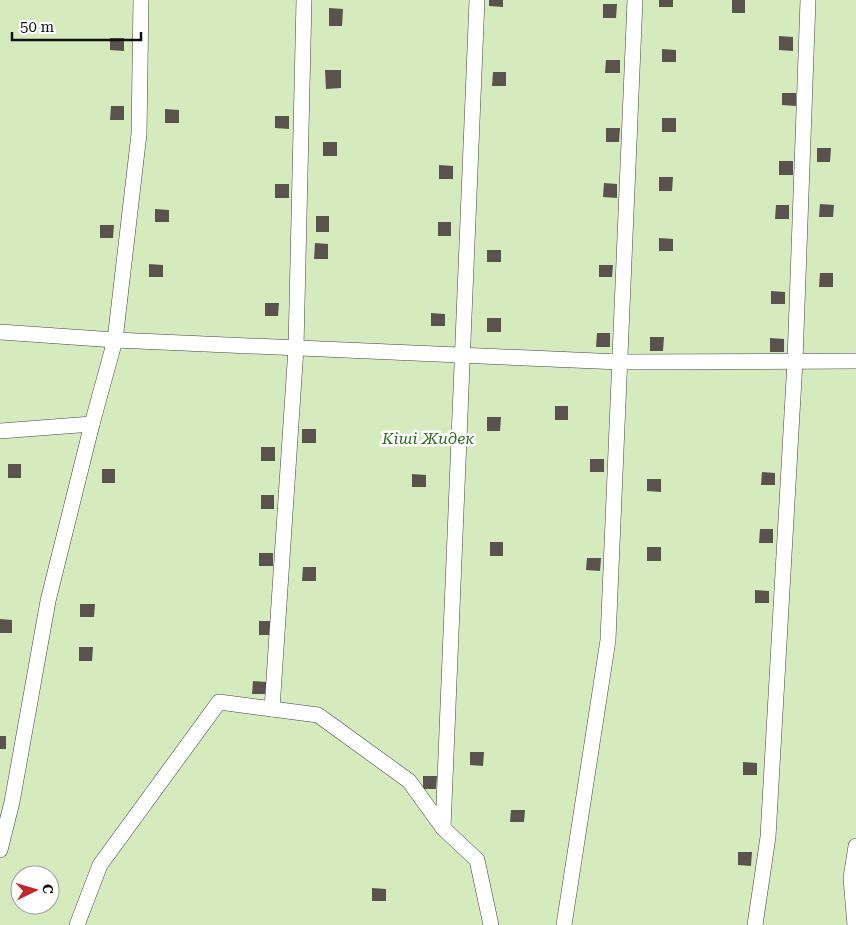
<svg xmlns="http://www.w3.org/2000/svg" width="856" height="925" viewBox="0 0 856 925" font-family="'Roboto Serif',serif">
	<rect width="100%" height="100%" fill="#fffdf5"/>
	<!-- green -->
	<path fill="#d5ebbd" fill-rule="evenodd" d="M 0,0 L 856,0 L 856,925 L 0,925 ZM 20,875 L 50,875 L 50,905 L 20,905 Z"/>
	<!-- building -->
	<g fill="#5a524d">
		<path d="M 489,0 L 503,0 L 503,7 L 489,6 Z"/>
		<rect x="659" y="0" width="14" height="7"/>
		<rect x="732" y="0" width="13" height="13"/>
		<path d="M 603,4 L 617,4 L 616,18 L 603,18 Z"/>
		<path d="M 329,8 L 343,9 L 342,26 L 329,26 Z"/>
		<path d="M 779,36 L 793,37 L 793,51 L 779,50 Z"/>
		<path d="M 110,38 L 124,38 L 124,51 L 110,50 Z"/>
		<path d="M 662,49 L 676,50 L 676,62 L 662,62 Z"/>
		<path d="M 606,60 L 620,60 L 620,73 L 605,73 Z"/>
		<path d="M 325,70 L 341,70 L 341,88 L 326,89 Z"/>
		<path d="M 493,72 L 506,72 L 506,86 L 492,86 Z"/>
		<path d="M 782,93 L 796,93 L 796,106 L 782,105 Z"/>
		<path d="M 111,106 L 124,106 L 124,120 L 110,120 Z"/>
		<path d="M 165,109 L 179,110 L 179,123 L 165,123 Z"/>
		<path d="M 275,116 L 289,116 L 289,129 L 275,128 Z"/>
		<rect x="662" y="118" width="14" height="14"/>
		<path d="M 606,128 L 620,128 L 619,142 L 606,142 Z"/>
		<rect x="323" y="142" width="14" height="14"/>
		<path d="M 817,148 L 831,148 L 830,162 L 817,162 Z"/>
		<rect x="779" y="161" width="14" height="14"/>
		<path d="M 439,165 L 453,166 L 453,179 L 439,179 Z"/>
		<path d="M 659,177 L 673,177 L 672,191 L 659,191 Z"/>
		<path d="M 604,183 L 617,184 L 617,198 L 603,197 Z"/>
		<rect x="275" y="184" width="14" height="14"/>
		<path d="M 820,204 L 834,205 L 833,217 L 819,217 Z"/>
		<path d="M 776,205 L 789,205 L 789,219 L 775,219 Z"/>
		<path d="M 155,209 L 169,210 L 169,222 L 155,222 Z"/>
		<rect x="316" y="216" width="13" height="16"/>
		<rect x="438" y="222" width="13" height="14"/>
		<path d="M 100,225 L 114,225 L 113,238 L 100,238 Z"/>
		<path d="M 659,238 L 673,239 L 673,251 L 659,251 Z"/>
		<path d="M 315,243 L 328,244 L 328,259 L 314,259 Z"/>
		<rect x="487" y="250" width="14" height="12"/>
		<path d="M 149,264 L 163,265 L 163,277 L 149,277 Z"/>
		<path d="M 599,265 L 613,265 L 612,277 L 599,277 Z"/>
		<path d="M 820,273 L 833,273 L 833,287 L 819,287 Z"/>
		<path d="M 771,291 L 785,292 L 785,304 L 771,304 Z"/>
		<path d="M 265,303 L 279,303 L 278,316 L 265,316 Z"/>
		<path d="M 431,313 L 445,314 L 445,326 L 431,326 Z"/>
		<rect x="487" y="318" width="14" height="14"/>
		<path d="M 597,333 L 610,333 L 610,347 L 596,347 Z"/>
		<path d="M 650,337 L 664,337 L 663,351 L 650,351 Z"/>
		<path d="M 770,338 L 784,339 L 784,352 L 770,352 Z"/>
		<rect x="555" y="406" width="13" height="14"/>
		<path d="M 487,417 L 501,417 L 500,431 L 487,431 Z"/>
		<rect x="302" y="429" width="14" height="14"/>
		<rect x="261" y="447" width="14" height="14"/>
		<rect x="590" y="459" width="14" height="13"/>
		<rect x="8" y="464" width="13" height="14"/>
		<rect x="102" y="469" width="13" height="14"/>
		<path d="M 762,472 L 775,473 L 775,485 L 761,485 Z"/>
		<path d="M 412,474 L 426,475 L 426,487 L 412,487 Z"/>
		<path d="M 647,479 L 661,479 L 661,492 L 647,491 Z"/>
		<rect x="261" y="495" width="13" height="14"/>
		<path d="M 760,529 L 773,529 L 773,543 L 759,543 Z"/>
		<rect x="490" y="542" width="13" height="14"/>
		<rect x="647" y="547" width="14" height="14"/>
		<rect x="259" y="553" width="14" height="13"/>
		<path d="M 587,558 L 601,558 L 600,571 L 586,570 Z"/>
		<path d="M 303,567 L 316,567 L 316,581 L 302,581 Z"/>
		<path d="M 755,590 L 769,591 L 769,603 L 755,603 Z"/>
		<path d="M 80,604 L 95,604 L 94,617 L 80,617 Z"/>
		<path d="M 0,619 L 12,620 L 12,633 L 0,633 Z"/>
		<rect x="259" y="621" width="14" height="14"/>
		<path d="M 79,647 L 93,647 L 92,661 L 79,661 Z"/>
		<path d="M 253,681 L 266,682 L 266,694 L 252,694 Z"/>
		<rect x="0" y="736" width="6" height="13"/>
		<path d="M 470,752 L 484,752 L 483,766 L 470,765 Z"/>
		<path d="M 743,762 L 757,763 L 757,775 L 743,775 Z"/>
		<path d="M 423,776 L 437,776 L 436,789 L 423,789 Z"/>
		<path d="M 511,810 L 525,810 L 524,822 L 510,822 Z"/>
		<path d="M 738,852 L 752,852 L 751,866 L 738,865 Z"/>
		<path d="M 372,888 L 386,889 L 386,901 L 372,901 Z"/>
	</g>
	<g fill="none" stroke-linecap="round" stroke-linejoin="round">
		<!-- street casing -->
		<g stroke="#444" stroke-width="16">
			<g id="street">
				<path d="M 0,332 L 115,340 L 620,362 L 856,361"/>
				<path d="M 0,431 L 92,424"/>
				<path d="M 272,709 L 296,348 L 304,0"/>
				<path d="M 443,828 L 477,0"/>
				<path d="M 0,850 L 12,802 L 48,601 L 92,424 L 115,340 L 139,134 L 141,0"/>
				<path d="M 77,925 L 100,865 L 219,702 L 318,715 L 409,781 L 443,828 L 477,860 L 491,925"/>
				<path d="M 564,925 L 608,640 L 635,0"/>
				<path d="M 755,925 L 768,837 L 795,361 L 808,0"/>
				<path d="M 855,925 L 851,878 L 856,846"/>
			</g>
		</g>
		<!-- street -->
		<use href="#street" stroke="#fff" stroke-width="15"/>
	</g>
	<g text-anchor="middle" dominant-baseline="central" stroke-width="5" stroke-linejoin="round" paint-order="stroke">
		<!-- park labels -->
		<g font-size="16" font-style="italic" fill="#2f6b1f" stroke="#fff">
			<text x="428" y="438">Кіші Жидек</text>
		</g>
	</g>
	<!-- north arrow -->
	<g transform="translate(35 890) rotate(85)"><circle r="24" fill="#ffffff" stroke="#a0a0a0"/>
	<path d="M0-4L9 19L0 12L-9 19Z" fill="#c4262e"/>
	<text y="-8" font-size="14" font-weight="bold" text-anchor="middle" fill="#111111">С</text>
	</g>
	<!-- scale -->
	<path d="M12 32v8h129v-8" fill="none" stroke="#111111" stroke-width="2.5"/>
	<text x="20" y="32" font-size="15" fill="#111111" stroke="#ffffff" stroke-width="4" paint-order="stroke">50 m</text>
</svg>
